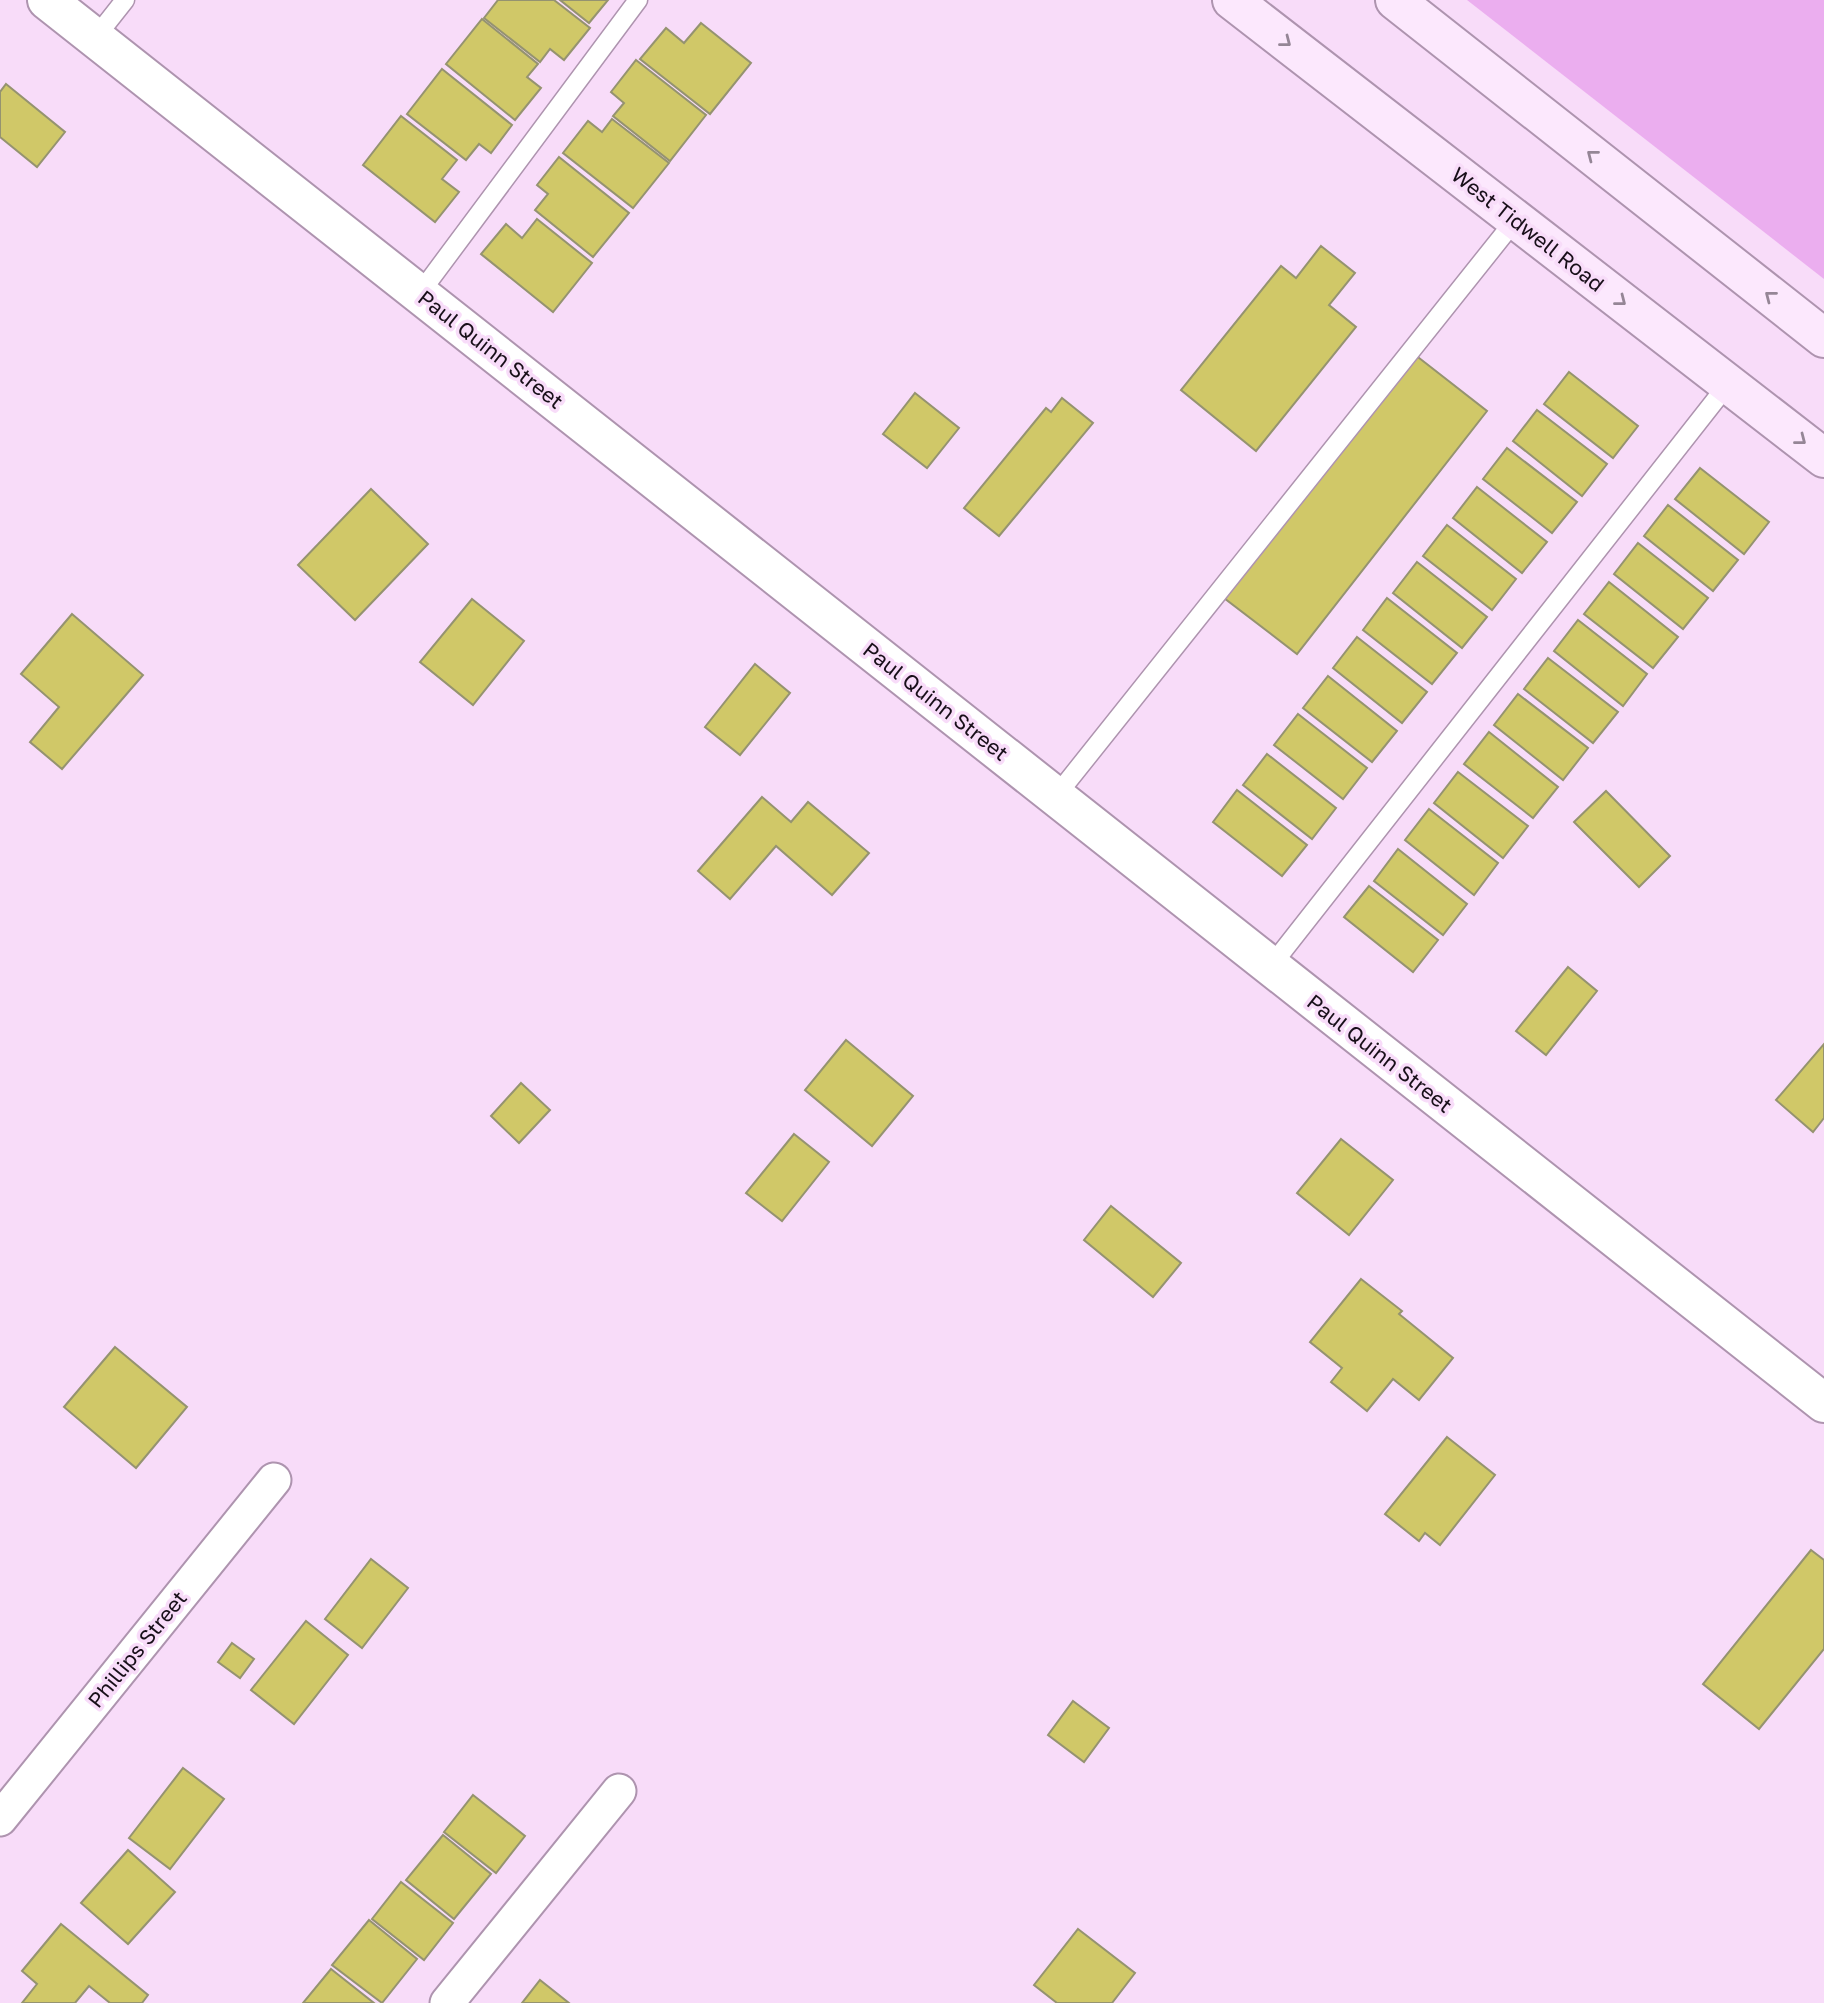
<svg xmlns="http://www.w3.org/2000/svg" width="1824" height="2003" viewBox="0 0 1824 2003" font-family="'Golos Text',sans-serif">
	<rect width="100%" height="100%" fill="#f8dcf9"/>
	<!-- green -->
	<path fill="#ebaeef" d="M 1467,0 L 1824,0 L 1824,279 Z"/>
	<!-- building -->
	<g fill="#d0c868" stroke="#959370" stroke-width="2">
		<path d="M 498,0 L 554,0 L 590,28 L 564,60 L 550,49 L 540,62 L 484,18 Z"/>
		<path d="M 560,0 L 608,0 L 589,23 Z"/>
		<path d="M 482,19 L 538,64 L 527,77 L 541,88 L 515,120 L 446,64 Z"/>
		<path d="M 701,23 L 751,63 L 710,114 L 640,59 L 666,28 L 684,43 Z"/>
		<path d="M 636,60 L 706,115 L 670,161 L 613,116 L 624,103 L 611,92 Z"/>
		<path d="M 442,69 L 512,125 L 491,153 L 479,144 L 466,160 L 407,114 Z"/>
		<path d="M 6,84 L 65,132 L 37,167 L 0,137 L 0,92 Z"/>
		<path d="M 401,116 L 457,160 L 442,179 L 459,192 L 435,222 L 363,165 Z"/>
		<path d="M 612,119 L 669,163 L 633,208 L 563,153 L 588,121 L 602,132 Z"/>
		<path d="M 559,157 L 629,213 L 593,257 L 535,210 L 548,194 L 537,185 Z"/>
		<path d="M 537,219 L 592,263 L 553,312 L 481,254 L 506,224 L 522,238 Z"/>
		<path d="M 1321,246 L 1355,273 L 1329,305 L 1356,327 L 1256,451 L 1181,390 L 1281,266 L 1296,278 Z"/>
		<path d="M 1414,354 L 1487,411 L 1297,654 L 1224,598 Z"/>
		<path d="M 1569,372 L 1638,426 L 1613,458 L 1544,404 Z"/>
		<path d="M 915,393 L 959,428 L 927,468 L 883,434 Z"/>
		<path d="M 1062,398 L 1093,423 L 999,536 L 964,508 L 1046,408 L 1051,412 Z"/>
		<path d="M 1537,410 L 1607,464 L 1582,496 L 1513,441 Z"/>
		<path d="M 1507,448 L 1577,502 L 1552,533 L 1483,479 Z"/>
		<path d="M 1700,468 L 1769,522 L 1744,554 L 1675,499 Z"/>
		<path d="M 1477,487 L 1547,542 L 1522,573 L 1453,518 Z"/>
		<path d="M 371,489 L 428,544 L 355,620 L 298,565 Z"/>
		<path d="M 1668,505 L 1738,560 L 1713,591 L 1644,536 Z"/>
		<path d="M 1447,525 L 1516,579 L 1492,610 L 1423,556 Z"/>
		<path d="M 1638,543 L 1708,598 L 1683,629 L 1614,574 Z"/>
		<path d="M 1417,562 L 1487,617 L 1462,648 L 1393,593 Z"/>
		<path d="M 1609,582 L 1678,637 L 1653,668 L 1584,614 Z"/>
		<path d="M 1387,598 L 1457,653 L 1432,684 L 1363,630 Z"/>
		<path d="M 472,599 L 524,641 L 473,705 L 420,662 Z"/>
		<path d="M 72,614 L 143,675 L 62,769 L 30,742 L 59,707 L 21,674 Z"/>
		<path d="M 1578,620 L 1647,674 L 1623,706 L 1554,651 Z"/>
		<path d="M 1357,637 L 1427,692 L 1402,723 L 1333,668 Z"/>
		<path d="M 1548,658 L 1618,712 L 1593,743 L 1524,689 Z"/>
		<path d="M 755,664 L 790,693 L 740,755 L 705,727 Z"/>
		<path d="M 1328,676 L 1397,731 L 1372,762 L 1303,708 Z"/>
		<path d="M 1518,694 L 1588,748 L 1563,780 L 1494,725 Z"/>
		<path d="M 1298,714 L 1367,768 L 1343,799 L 1274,745 Z"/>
		<path d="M 1489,732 L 1558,787 L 1533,818 L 1464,764 Z"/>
		<path d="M 1267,754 L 1336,808 L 1312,839 L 1243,785 Z"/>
		<path d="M 1458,772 L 1528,826 L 1503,858 L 1434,803 Z"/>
		<path d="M 1237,790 L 1307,845 L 1282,876 L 1213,822 Z"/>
		<path d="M 1606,791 L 1670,856 L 1639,887 L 1574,822 Z"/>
		<path d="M 762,797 L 791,822 L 808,802 L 869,853 L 832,895 L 776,846 L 730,899 L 698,871 Z"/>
		<path d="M 1429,809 L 1498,863 L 1474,895 L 1405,840 Z"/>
		<path d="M 1398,849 L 1467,904 L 1443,935 L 1374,881 Z"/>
		<path d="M 1369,886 L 1438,940 L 1413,972 L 1344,917 Z"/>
		<path d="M 1568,967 L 1597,991 L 1546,1055 L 1516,1031 Z"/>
		<path d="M 846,1040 L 913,1096 L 872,1146 L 805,1090 Z"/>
		<path d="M 1824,1044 L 1824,1118 L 1813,1132 L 1776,1100 Z"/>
		<path d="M 521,1083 L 550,1110 L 519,1143 L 491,1116 Z"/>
		<path d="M 794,1134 L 829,1162 L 782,1221 L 746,1193 Z"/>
		<path d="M 1341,1139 L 1393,1180 L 1349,1235 L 1297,1193 Z"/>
		<path d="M 1111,1206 L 1181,1263 L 1153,1297 L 1084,1240 Z"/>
		<path d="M 1361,1279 L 1402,1311 L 1399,1314 L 1453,1358 L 1419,1400 L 1393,1379 L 1367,1411 L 1331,1382 L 1342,1368 L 1310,1342 Z"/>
		<path d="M 115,1347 L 187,1407 L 136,1468 L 64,1407 Z"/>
		<path d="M 1447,1437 L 1495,1475 L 1440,1545 L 1425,1533 L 1419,1541 L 1385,1514 Z"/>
		<path d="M 1811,1550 L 1824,1560 L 1824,1649 L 1759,1729 L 1703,1684 Z"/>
		<path d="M 371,1559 L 408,1588 L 362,1648 L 325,1619 Z"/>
		<path d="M 306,1621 L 348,1655 L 294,1724 L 251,1690 Z"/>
		<path d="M 232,1643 L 254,1659 L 240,1678 L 218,1662 Z"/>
		<path d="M 1073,1701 L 1109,1728 L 1084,1762 L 1048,1735 Z"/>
		<path d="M 183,1768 L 224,1799 L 170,1869 L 129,1838 Z"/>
		<path d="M 473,1795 L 525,1836 L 496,1873 L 444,1832 Z"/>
		<path d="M 443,1835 L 491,1874 L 454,1919 L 406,1880 Z"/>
		<path d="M 128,1850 L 175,1892 L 128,1944 L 81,1903 Z"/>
		<path d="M 401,1882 L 453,1923 L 424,1960 L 372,1919 Z"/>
		<path d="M 369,1920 L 417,1959 L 382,2003 L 332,1965 Z"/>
		<path d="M 61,1924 L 148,1995 L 142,2003 L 110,2003 L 89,1986 L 75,2003 L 22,2003 L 37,1984 L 22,1971 Z"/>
		<path d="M 1078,1929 L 1135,1973 L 1112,2003 L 1057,2003 L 1034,1985 Z"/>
		<path d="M 331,1969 L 374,2003 L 303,2003 Z"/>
		<path d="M 540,1980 L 569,2003 L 522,2003 Z"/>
	</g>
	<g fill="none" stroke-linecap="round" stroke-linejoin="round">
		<!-- service casing -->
		<g stroke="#ae94af" stroke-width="21">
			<g id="service">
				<path d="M 95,38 L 125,0"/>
				<path d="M 420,293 L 638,0"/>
				<path d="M 1056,796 L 1516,219"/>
				<path d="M 1271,966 L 1728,384"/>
			</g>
		</g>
		<!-- minor casing -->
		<g stroke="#ae94af" stroke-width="37">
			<g id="minor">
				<path d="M 0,1819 L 274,1480"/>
				<path d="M 447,2003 L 619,1791"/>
			</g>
		</g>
		<!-- tertiary casing -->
		<g stroke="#ae94af" stroke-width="42">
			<path id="tertiary" d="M 47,0 L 1824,1403"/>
		</g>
		<!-- secondary casing -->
		<g stroke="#ae94af" stroke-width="42">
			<g id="secondary">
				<path d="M 1232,0 L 1824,458"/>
				<path d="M 1395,0 L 1824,338"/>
			</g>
		</g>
		<!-- service -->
		<use href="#service" stroke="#fff" stroke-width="18"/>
		<!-- minor -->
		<use href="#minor" stroke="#fff" stroke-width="33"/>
		<!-- tertiary -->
		<use href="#tertiary" stroke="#fff" stroke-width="38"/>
		<!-- secondary -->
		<use href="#secondary" stroke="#fce8fd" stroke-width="38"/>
	</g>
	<!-- one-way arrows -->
	<defs><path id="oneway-chevron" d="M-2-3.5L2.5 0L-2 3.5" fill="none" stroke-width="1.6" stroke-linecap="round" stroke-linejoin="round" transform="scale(1.75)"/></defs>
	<g stroke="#958696">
		<use href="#oneway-chevron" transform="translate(1286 42) rotate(38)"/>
		<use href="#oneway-chevron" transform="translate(1592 155) rotate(-142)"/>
		<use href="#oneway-chevron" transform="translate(1770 296) rotate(-142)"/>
		<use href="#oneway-chevron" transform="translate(1621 301) rotate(38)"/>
		<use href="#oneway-chevron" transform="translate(1801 440) rotate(38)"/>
	</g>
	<g text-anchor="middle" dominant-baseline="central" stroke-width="7" stroke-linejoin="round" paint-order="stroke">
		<!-- street labels -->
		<g font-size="21" fill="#180f19" stroke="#f8dcf9">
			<text transform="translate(1528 229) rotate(38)">West Tidwell Road</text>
			<text transform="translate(491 349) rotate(38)">Paul Quinn Street</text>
			<text transform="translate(936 701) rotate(38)">Paul Quinn Street</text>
			<text transform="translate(1380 1053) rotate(38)">Paul Quinn Street</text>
			<text transform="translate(137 1649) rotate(-51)">Phillips Street</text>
		</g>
	</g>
</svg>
